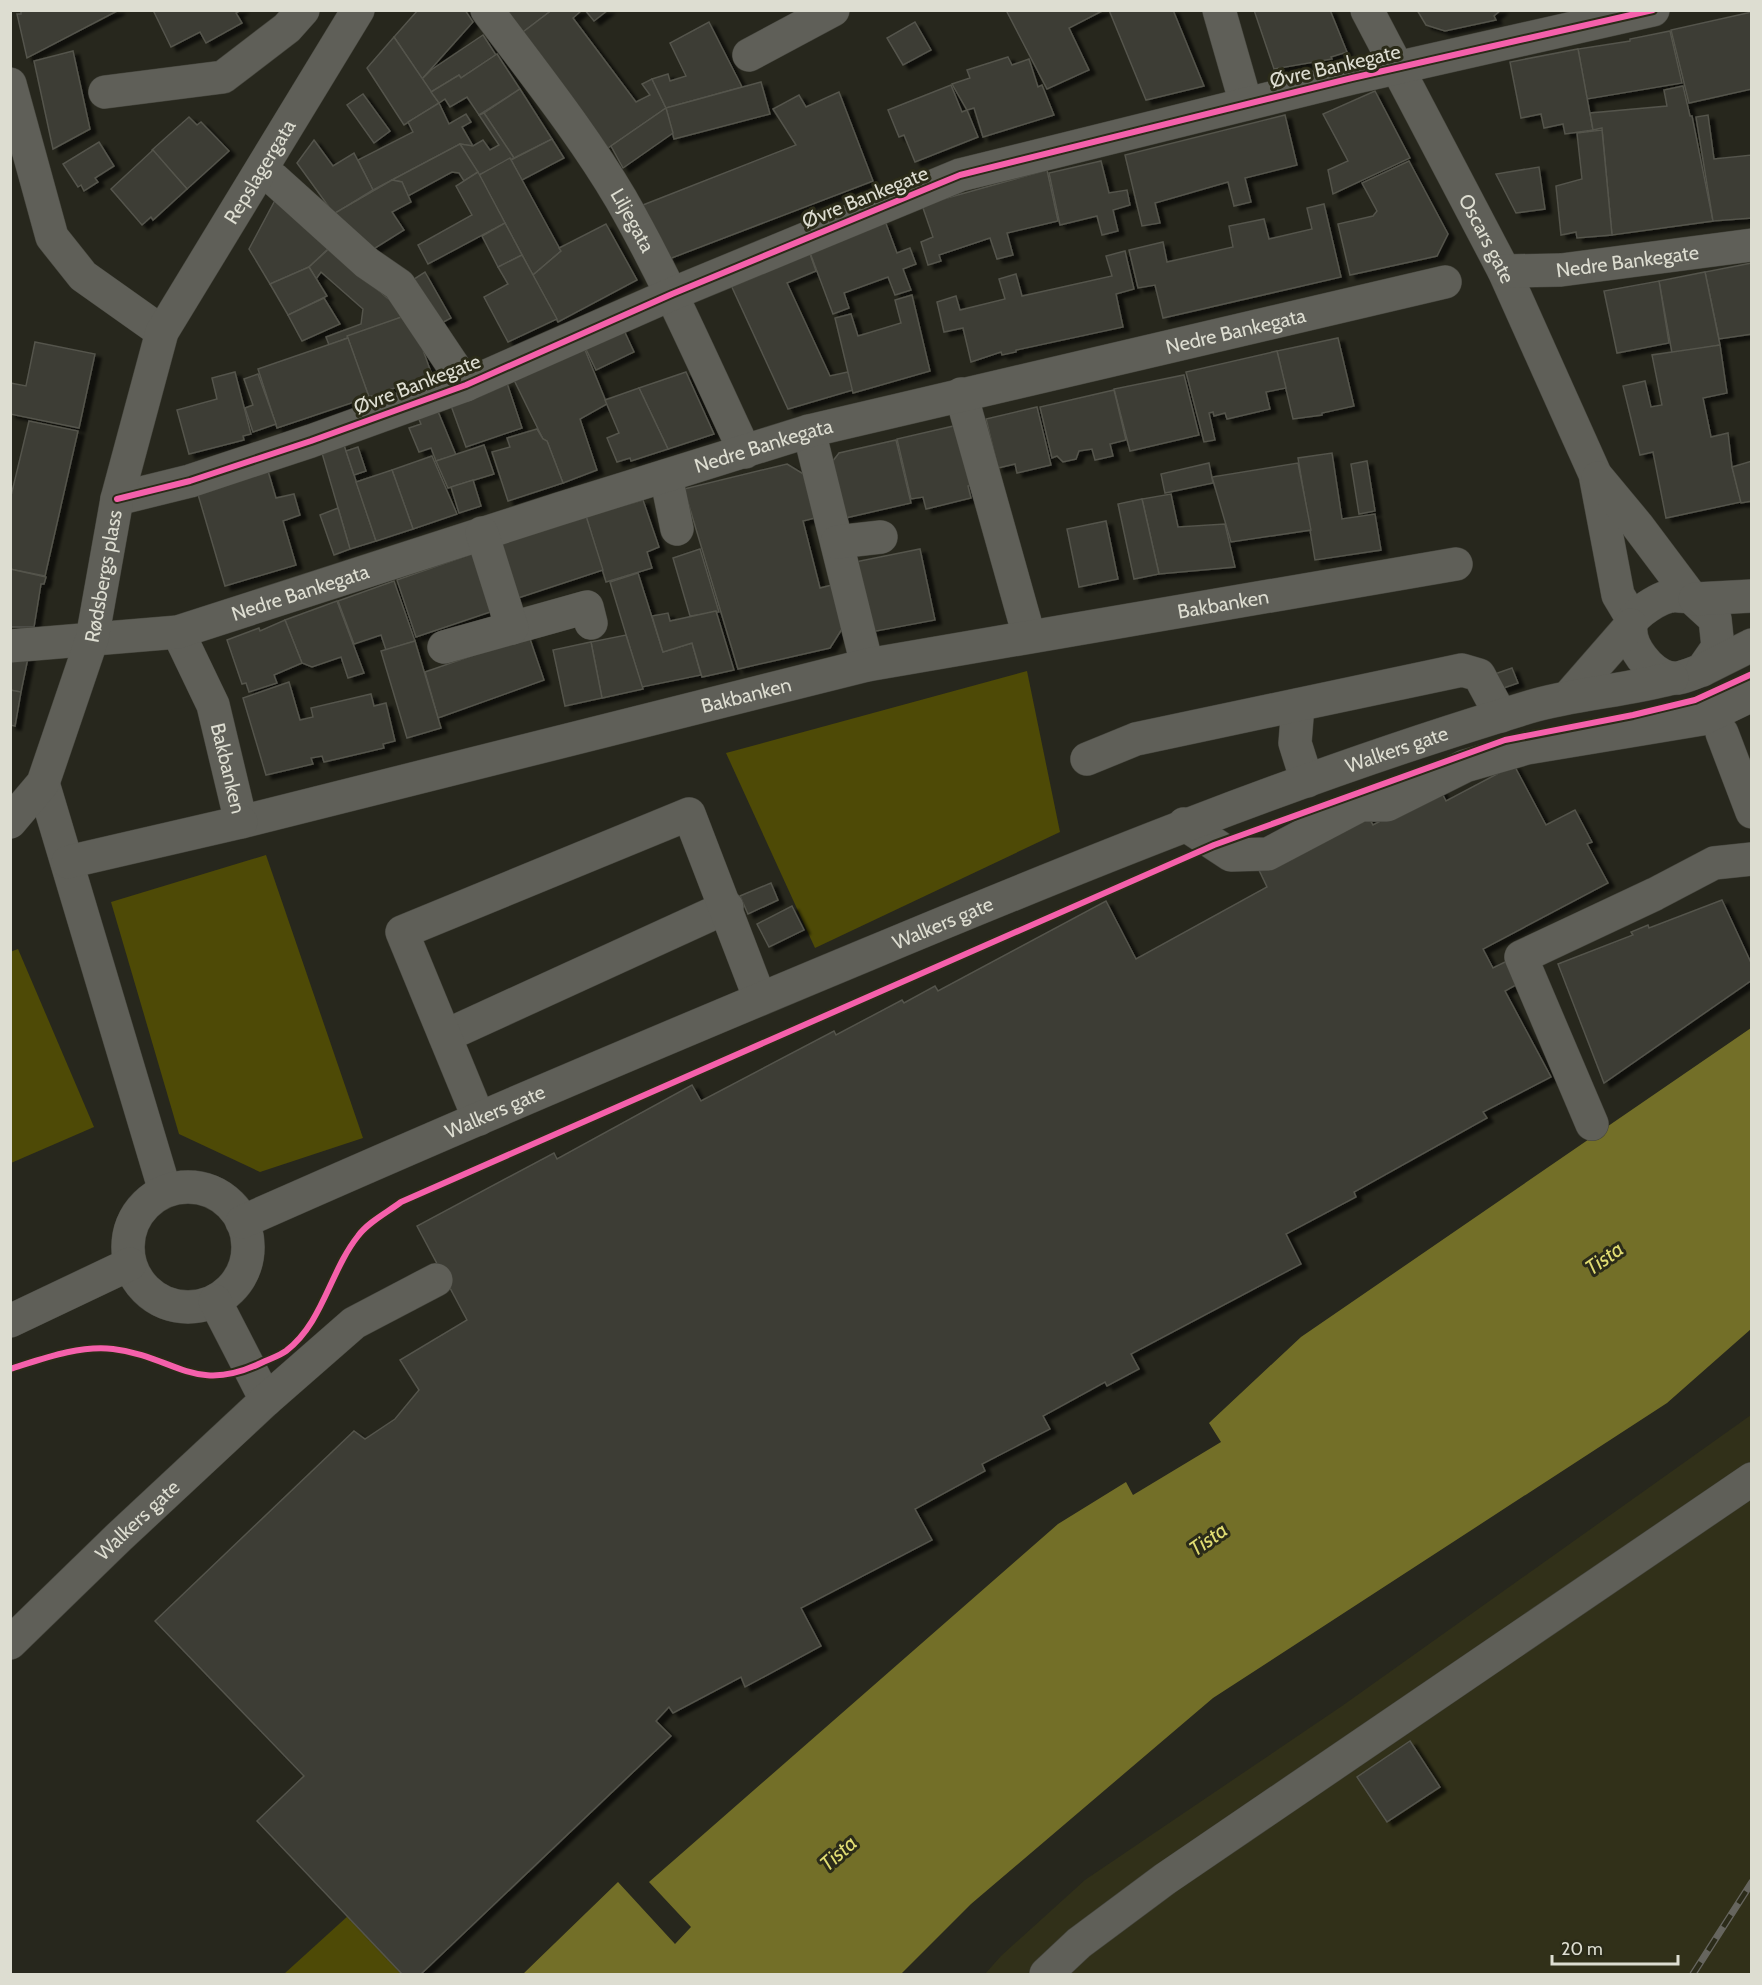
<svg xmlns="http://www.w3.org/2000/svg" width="1762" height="1985" viewBox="0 0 1762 1985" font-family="Cabin,sans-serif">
	<defs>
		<filter id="shadow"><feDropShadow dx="6" dy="4" stdDeviation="1.5" flood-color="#0009"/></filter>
	</defs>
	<rect width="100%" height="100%" fill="#27271d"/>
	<!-- built -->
	<path fill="#313019" d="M 1751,1415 L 1751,1974 L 985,1974 L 1001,1956 L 1085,1880 L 1342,1706 Z"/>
	<!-- green -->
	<g fill="#4e4a06">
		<path d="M 1027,671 L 1060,832 L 815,948 L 726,753 Z"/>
		<path d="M 266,855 L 363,1138 L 260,1172 L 179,1134 L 111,902 Z"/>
		<path d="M 18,949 L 94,1127 L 11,1163 L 10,952 Z"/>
		<path d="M 349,1915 L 403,1974 L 284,1974 Z"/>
	</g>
	<!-- water -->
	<path fill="#736f28" d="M 1751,1028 L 1751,1329 L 1667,1403 L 1213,1698 L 971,1904 L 901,1974 L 523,1974 L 618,1882 L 675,1944 L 691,1927 L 649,1882 L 1058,1524 L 1126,1482 L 1133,1495 L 1221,1442 L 1209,1423 L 1301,1337 Z"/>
	<!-- building -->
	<g fill="#3c3c34" stroke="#54544c" stroke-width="1.5" filter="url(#shadow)">
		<path d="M 21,10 L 119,10 L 27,58 L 17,14 L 21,14 Z"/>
		<path d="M 153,10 L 241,10 L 236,13 L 242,23 L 206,43 L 200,32 L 171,47 Z"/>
		<path d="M 418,10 L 465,10 L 473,22 L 422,79 L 394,37 Z"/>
		<path d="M 506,10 L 552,10 L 523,32 Z"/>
		<path d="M 552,10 L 582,10 L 573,18 L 636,102 L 650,95 L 642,84 L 652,79 L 666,108 L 608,148 L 523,32 Z"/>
		<path d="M 585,10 L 608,10 L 594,21 Z"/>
		<path d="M 1006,10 L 1104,10 L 1069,28 L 1089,70 L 1047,89 Z"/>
		<path d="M 1109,10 L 1173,10 L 1204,86 L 1146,100 Z"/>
		<path d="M 1254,10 L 1330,10 L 1347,52 L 1331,57 L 1332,59 L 1274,69 Z"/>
		<path d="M 1417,10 L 1501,10 L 1494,16 L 1496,20 L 1445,31 L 1426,25 Z"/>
		<path d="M 1752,12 L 1752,89 L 1689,103 L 1671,30 Z"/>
		<path d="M 709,22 L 742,87 L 666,108 L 652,79 L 668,74 L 670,81 L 686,76 L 670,43 Z"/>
		<path d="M 915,22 L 931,50 L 903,65 L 887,38 Z"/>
		<path d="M 1670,31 L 1682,83 L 1587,99 L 1578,49 L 1630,41 L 1630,39 Z"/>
		<path d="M 483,35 L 496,55 L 461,78 L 459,75 L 431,92 L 422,79 L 431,70 Z"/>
		<path d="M 394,37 L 439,103 L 404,125 L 367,68 Z"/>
		<path d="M 1578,49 L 1593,130 L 1565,134 L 1563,124 L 1544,128 L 1541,114 L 1521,118 L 1510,62 Z"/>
		<path d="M 73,51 L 90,129 L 53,149 L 34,61 Z"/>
		<path d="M 497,54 L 520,89 L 479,115 L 467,97 L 450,107 L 445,99 L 439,103 L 431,92 L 459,75 L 461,78 Z"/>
		<path d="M 1008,57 L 1012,65 L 1029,59 L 1038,87 L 1042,85 L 1054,115 L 983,137 L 974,108 L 967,110 L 952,84 L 970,78 L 967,70 Z"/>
		<path d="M 761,82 L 770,114 L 674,139 L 666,108 Z"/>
		<path d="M 951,85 L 962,112 L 967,110 L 978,137 L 915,162 L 904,135 L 899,137 L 888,110 Z"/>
		<path d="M 1683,86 L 1690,116 L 1692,116 L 1713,221 L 1612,235 L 1602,128 L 1593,130 L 1590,113 L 1667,106 L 1664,90 Z"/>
		<path d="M 520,89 L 552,139 L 514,158 L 484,113 Z"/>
		<path d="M 1375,91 L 1410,158 L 1333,194 L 1328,170 L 1348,161 L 1323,114 Z"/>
		<path d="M 839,92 L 873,181 L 669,259 L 643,205 L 796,145 L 773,109 L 799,95 L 806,107 Z"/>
		<path d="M 363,94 L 390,131 L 374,143 L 347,105 Z"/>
		<path d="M 439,103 L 449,124 L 466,114 L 471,122 L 462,127 L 473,146 L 460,144 L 373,190 L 358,160 L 413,132 L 408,122 Z"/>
		<path d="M 666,108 L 673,133 L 623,168 L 611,146 Z"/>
		<path d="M 484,113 L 514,158 L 479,175 L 460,144 L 473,146 L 483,140 L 490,150 L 499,145 L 479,115 Z"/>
		<path d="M 1285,115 L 1297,165 L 1245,178 L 1251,202 L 1234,206 L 1228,182 L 1155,203 L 1160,223 L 1142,226 L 1125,155 Z"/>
		<path d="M 1708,115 L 1714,159 L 1752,155 L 1752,218 L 1713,221 L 1696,117 Z"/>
		<path d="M 189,117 L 197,125 L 201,122 L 229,151 L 187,189 L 152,150 Z"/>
		<path d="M 1602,130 L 1612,235 L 1577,238 L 1576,232 L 1561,235 L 1556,186 L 1582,179 L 1577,133 Z"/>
		<path d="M 552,139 L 564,158 L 522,180 L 511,160 Z"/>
		<path d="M 314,140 L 333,166 L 354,153 L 373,190 L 334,214 L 297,163 Z"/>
		<path d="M 99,142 L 114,166 L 95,178 L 98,182 L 84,191 L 81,185 L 78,187 L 63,164 Z"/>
		<path d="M 460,144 L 478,172 L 464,181 L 459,173 L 452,172 L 408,196 L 402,182 L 392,180 Z"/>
		<path d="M 153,150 L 187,189 L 153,220 L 151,217 L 142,225 L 111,189 Z"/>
		<path d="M 510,158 L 561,251 L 533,275 L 479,175 Z"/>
		<path d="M 1101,161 L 1109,193 L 1127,190 L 1130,205 L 1113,210 L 1118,231 L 1102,235 L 1097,216 L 1060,225 L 1049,173 Z"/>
		<path d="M 1409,161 L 1448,234 L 1437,256 L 1350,275 L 1338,224 L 1373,216 L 1377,211 L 1362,183 Z"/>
		<path d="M 1539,167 L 1545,209 L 1516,213 L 1496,174 Z"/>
		<path d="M 1047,170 L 1058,221 L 1007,233 L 1013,255 L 997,259 L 990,238 L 939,255 L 941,261 L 928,265 L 921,242 L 933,237 L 922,205 Z"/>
		<path d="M 478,172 L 505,223 L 428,264 L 418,245 L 472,215 L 456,186 Z"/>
		<path d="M 392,180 L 402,182 L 411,202 L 392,212 L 404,230 L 364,255 L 335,213 Z"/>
		<path d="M 281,189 L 331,246 L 309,267 L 270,284 L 249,249 Z"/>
		<path d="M 1324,204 L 1341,277 L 1163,318 L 1155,285 L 1138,288 L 1129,250 L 1163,242 L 1167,262 L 1233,247 L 1229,226 L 1264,219 L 1269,239 L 1312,229 L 1307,208 Z"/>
		<path d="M 885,221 L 897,253 L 910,248 L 916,264 L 903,269 L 911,290 L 895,295 L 888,277 L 844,293 L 849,308 L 833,314 L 809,250 Z"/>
		<path d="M 505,223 L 522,255 L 498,267 L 482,236 Z"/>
		<path d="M 606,224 L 637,280 L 558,322 L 533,275 L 561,251 L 559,248 Z"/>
		<path d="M 332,246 L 378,290 L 407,315 L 329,345 L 326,337 L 361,324 L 363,309 L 321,272 L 316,279 L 309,267 Z"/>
		<path d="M 1125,251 L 1134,289 L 1116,294 L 1123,327 L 1016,350 L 1016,352 L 1002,355 L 1001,352 L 971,362 L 963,328 L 944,332 L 937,302 L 956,296 L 960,310 L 1005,299 L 999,279 L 1016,274 L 1022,296 L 1112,276 L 1106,256 Z"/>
		<path d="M 810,254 L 816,271 L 787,283 L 830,376 L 848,372 L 853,390 L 788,409 L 730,283 Z"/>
		<path d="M 522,255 L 557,319 L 508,342 L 484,297 L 508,284 L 498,267 Z"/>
		<path d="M 1752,263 L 1752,334 L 1719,339 L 1705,272 Z"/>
		<path d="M 309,267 L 327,296 L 288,315 L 270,284 Z"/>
		<path d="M 425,272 L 451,318 L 436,326 L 411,281 Z"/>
		<path d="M 1705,272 L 1720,345 L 1672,353 L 1659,281 Z"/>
		<path d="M 1659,281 L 1669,343 L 1617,353 L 1604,291 Z"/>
		<path d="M 912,295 L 930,371 L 853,393 L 835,318 L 851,314 L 858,336 L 901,323 L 895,300 Z"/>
		<path d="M 324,298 L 340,324 L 302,341 L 288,315 Z"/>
		<path d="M 410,314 L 432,375 L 369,397 L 347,336 Z"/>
		<path d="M 622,326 L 634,352 L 596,370 L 584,345 Z"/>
		<path d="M 348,338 L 369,397 L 277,428 L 258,369 Z"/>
		<path d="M 1338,338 L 1354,406 L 1322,413 L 1322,415 L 1293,419 L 1277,351 Z"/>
		<path d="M 35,342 L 95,354 L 79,428 L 10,414 L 10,383 L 26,386 Z"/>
		<path d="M 583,345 L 607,404 L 580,419 L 597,470 L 563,483 L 547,441 L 543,439 L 514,380 Z"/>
		<path d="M 1720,345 L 1727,393 L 1703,398 L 1711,437 L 1728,433 L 1732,467 L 1741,502 L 1666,518 L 1653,452 L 1640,455 L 1623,386 L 1645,381 L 1651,407 L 1662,405 L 1652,355 Z"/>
		<path d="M 1277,351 L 1286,388 L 1266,392 L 1270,409 L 1227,419 L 1225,413 L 1214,416 L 1213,412 L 1209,413 L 1215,440 L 1204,442 L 1186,372 Z"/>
		<path d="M 235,372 L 251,434 L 243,436 L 244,440 L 189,454 L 177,410 L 217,399 L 212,378 Z"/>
		<path d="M 686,372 L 714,434 L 668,449 L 639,388 Z"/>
		<path d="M 258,374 L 276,424 L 253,432 L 245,408 L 253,405 L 244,379 Z"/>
		<path d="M 1184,375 L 1199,435 L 1130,451 L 1114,389 Z"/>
		<path d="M 507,383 L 522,428 L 466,447 L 450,403 Z"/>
		<path d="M 639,388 L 668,449 L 631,461 L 630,458 L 617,462 L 607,438 L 619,433 L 605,400 Z"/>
		<path d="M 1114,390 L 1126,440 L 1110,444 L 1113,456 L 1095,460 L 1092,449 L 1079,451 L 1076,459 L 1063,462 L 1057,456 L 1052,458 L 1040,407 Z"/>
		<path d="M 1037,407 L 1051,465 L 1017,473 L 1015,464 L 998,468 L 986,419 Z"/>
		<path d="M 437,409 L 456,455 L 436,461 L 431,448 L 419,452 L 409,428 L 421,424 L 418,417 Z"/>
		<path d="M 29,421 L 78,431 L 45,576 L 10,569 L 10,500 Z"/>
		<path d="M 958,425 L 972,485 L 968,486 L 971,498 L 926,509 L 923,497 L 911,499 L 897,439 Z"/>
		<path d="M 537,429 L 543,439 L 547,441 L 563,483 L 508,501 L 492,452 L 510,447 L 507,438 Z"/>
		<path d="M 896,440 L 911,503 L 841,519 L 829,466 L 839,453 Z"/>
		<path d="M 344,445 L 376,541 L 350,549 L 322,453 Z"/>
		<path d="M 484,445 L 494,474 L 448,488 L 436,461 Z"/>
		<path d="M 358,447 L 366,471 L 354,475 L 346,451 Z"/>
		<path d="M 1332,453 L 1342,519 L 1375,514 L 1381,550 L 1315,560 L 1298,458 Z"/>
		<path d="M 432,456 L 457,514 L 413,529 L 392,470 Z"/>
		<path d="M 1367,461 L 1375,511 L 1359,514 L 1351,464 Z"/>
		<path d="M 1752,461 L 1752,501 L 1741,503 L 1732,467 Z"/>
		<path d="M 1209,463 L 1213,483 L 1165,493 L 1161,474 Z"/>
		<path d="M 1298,463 L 1311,530 L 1231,542 L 1212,477 Z"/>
		<path d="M 787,464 L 805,475 L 815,518 L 803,521 L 820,588 L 832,585 L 842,629 L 830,648 L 738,669 L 684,489 Z"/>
		<path d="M 392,470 L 413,529 L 376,541 L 356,482 Z"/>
		<path d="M 268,471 L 276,498 L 294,494 L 300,515 L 283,521 L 296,565 L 225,586 L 197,491 Z"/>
		<path d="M 473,480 L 481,506 L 459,513 L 451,487 Z"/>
		<path d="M 1171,494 L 1178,527 L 1225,524 L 1235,567 L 1159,574 L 1142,499 Z"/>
		<path d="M 1142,499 L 1159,574 L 1134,579 L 1118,504 Z"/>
		<path d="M 643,500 L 659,547 L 647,552 L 652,568 L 606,582 L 586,516 Z"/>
		<path d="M 338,508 L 350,549 L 334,555 L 320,515 Z"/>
		<path d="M 586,516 L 603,570 L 509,601 L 493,545 Z"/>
		<path d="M 1106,521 L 1118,579 L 1079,587 L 1067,529 Z"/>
		<path d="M 700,549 L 719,612 L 690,616 L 673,558 Z"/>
		<path d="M 920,549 L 935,620 L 871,632 L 850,563 Z"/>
		<path d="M 480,551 L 499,609 L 416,637 L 397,580 Z"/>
		<path d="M 10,569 L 46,577 L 44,584 L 41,584 L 34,627 L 10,627 Z"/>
		<path d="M 638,573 L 663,652 L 692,643 L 701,675 L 642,687 L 610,582 Z"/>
		<path d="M 394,581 L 415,641 L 386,650 L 381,635 L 354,644 L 338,601 Z"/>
		<path d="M 337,601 L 364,673 L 348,678 L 341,657 L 312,667 L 302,663 L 285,620 Z"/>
		<path d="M 716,611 L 734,670 L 702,677 L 692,643 L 663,652 L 652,616 L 668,613 L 670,621 Z"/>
		<path d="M 285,620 L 302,663 L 274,675 L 277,683 L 249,692 L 246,683 L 242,684 L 227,640 L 259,628 L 260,631 Z"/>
		<path d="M 626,635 L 643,689 L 602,698 L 591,642 Z"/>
		<path d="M 529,636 L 544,680 L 438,718 L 425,672 Z"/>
		<path d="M 415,641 L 441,728 L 407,738 L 381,651 Z"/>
		<path d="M 591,642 L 602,698 L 565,706 L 553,650 Z"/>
		<path d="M 30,648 L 21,692 L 10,690 L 10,650 Z"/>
		<path d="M 1512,668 L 1518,683 L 1498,690 L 1492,675 Z"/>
		<path d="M 289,682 L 300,720 L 313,717 L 311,708 L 371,694 L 374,706 L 386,703 L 395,741 L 383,744 L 384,748 L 324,762 L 322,756 L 311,758 L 313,764 L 266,775 L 243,698 Z"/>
		<path d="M 10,690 L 21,692 L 15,726 L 10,725 Z"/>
		<path d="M 1514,765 L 1546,825 L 1575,810 L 1592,842 L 1587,844 L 1608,883 L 1483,949 L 1493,968 L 1511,959 L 1523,981 L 1505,991 L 1551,1077 L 1483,1112 L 1487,1118 L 1354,1192 L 1356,1197 L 1286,1234 L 1301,1264 L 1131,1354 L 1139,1369 L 1107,1386 L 1105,1382 L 1043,1416 L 1050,1429 L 982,1464 L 985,1471 L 915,1509 L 932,1540 L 801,1608 L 821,1646 L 745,1687 L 741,1677 L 673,1713 L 669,1707 L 656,1721 L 671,1736 L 421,1974 L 402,1974 L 257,1821 L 304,1776 L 155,1621 L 354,1431 L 365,1439 L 395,1419 L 419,1390 L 400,1360 L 467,1320 L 417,1226 L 554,1153 L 557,1159 L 692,1085 L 701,1101 L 834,1031 L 836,1035 L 902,1000 L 904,1003 L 935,986 L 938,991 L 1106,901 L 1136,959 L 1267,887 L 1259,870 L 1366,813 L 1373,825 L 1440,789 L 1446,801 Z"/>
		<path d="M 771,883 L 778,900 L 748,914 L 740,896 Z"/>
		<path d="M 1722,900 L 1752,965 L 1752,980 L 1604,1083 L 1558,964 L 1633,935 L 1631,932 L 1648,925 L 1649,928 Z"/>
		<path d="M 792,906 L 804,930 L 769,947 L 757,924 Z"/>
		<path d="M 1410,1741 L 1440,1787 L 1387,1822 L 1357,1777 Z"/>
	</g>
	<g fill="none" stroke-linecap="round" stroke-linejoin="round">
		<!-- minor casing -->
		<g stroke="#44443c" stroke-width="34">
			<g id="minor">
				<path id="s1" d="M 487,10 C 533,72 582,133 621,199 C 668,281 705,367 745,452"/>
				<path d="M 1219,10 L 1246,104"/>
				<path id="s2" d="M 1367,10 L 1504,271 L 1595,474 L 1618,595 L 1633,620"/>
				<path d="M 749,55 L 833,10"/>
				<path d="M 10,84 L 52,237 L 83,276 L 162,332"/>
				<path d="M 105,92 L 223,77 L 287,28 L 303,10"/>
				<path d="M 261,171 L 275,180 L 367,263 L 399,285 L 466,385"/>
				<path id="s3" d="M 1504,271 L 1561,270 L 1752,245"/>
				<path d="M 961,394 L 1029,636"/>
				<path d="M 809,431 L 867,665"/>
				<path d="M 666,476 L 677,529"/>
				<path d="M 1598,478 L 1637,525 L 1691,597 L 1715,619 L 1718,647 L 1702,670 C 1693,673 1679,680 1670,678 C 1650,673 1628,646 1631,625 C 1632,614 1662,596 1672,596 C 1678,595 1685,597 1691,597"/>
				<path d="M 117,499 L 190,481 L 311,441 L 466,385 L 672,294 L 960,175 L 1352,78 L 1653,10"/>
				<path d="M 837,542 L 881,537"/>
				<path d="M 1695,599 L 1752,596"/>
				<path d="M 512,628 L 587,607 L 591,623"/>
				<path id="s4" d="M 178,632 L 213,705 L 241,822 L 867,665 L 1456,564"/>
				<path id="s5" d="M 10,646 L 178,632 L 559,509 L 809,431 L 1445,282"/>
				<path d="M 444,647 L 512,628 L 482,533"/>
				<path d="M 1702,670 L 1752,645"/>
				<path d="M 1569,696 L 1631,625"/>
				<path d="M 1298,705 L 1295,743 L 1307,781"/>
				<path d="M 1722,733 L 1752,812"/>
				<path d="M 1087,759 L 1136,739 L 1462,670 L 1479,675 L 1501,716"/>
				<path d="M 43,783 L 165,1191"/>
				<path id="s6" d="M 10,822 L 43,783 L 92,639 L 117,499 L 162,332 L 358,10"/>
				<path d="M 1184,824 L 1231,855 L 1268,854 L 1361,805 L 1387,805 L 1465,766 L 1527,748 L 1702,719 L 1752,695"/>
				<path d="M 68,862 L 241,822"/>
				<path d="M 445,1036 L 727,907"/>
				<path d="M 479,1119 L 402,932 L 689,814 L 760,999"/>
				<path d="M 1592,1124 L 1521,957 L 1655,894 L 1714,863 L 1752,859"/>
				<circle cx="188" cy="1247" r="60"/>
				<path id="s7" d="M 242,1222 C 449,1130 657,1042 866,955 C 1084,864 1302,775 1529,707 C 1576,693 1625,691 1672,678"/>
				<path d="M 215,1301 L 266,1400"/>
				<path d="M 10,1321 L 130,1264"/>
				<path id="s8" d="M 10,1643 L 118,1538 L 266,1400 L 354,1323 L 436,1280"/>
				<path d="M 1046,1974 L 1079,1943 L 1165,1879 L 1752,1479"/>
			</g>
		</g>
		<!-- minor -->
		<use href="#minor" stroke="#5f5f58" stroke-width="33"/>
		<!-- rail casing -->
		<g stroke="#66655e" stroke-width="7">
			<path id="rail" d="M 1693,1974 L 1752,1882"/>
		</g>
		<!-- rail -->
		<use href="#rail" stroke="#2b2b19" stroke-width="4.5" stroke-dasharray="14" stroke-linecap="butt"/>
		<!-- cycleway casing -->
		<g stroke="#2b2b19" stroke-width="10">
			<g id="cycleway">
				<path d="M 117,499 L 190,481 L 311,441 L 466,385 L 672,294 L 960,175 L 1352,78 L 1653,10"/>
				<path d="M 10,1369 C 42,1359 79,1345 113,1349 C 174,1356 194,1395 261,1363 C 269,1359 279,1356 286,1351 C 323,1323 330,1271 358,1236 C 368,1222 388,1212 401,1202 L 1214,845 L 1505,740 L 1633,715 L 1695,700 L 1752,674"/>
			</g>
		</g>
		<!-- cycleway -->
		<use href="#cycleway" stroke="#f560ab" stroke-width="6"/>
	</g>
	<g text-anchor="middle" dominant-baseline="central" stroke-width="6" stroke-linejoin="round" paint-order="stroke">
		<!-- street labels -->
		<g font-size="20" fill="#ddddd1" stroke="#2b2b19">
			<text transform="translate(1335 66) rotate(-13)">Øvre Bankegate</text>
			<text stroke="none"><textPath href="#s6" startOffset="706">Repslagergata</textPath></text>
			<text transform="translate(865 197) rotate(-22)">Øvre Bankegate</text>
			<text stroke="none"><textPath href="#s1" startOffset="256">Liljegata</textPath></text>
			<text stroke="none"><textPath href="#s2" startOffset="258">Oscars gate</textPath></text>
			<text stroke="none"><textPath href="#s3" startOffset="124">Nedre Bankegate</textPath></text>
			<text stroke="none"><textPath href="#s5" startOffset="1269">Nedre Bankegata</textPath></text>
			<text transform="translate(417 384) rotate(-21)">Øvre Bankegate</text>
			<text stroke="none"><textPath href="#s5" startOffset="783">Nedre Bankegata</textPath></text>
			<text stroke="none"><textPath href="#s6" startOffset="267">Rødsbergs plass</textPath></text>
			<text stroke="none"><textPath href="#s5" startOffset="297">Nedre Bankegata</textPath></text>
			<text stroke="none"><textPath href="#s4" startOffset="1208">Bakbanken</textPath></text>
			<text stroke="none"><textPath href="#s4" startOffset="722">Bakbanken</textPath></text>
			<text stroke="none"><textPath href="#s7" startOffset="1248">Walkers gate</textPath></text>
			<text stroke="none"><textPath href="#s4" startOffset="146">Bakbanken</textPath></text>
			<text stroke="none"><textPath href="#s7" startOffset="762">Walkers gate</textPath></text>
			<text stroke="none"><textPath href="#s7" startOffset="276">Walkers gate</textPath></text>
			<text stroke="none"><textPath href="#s8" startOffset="177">Walkers gate</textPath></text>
		</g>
		<!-- water labels -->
		<g font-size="21" font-style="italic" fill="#e0dc72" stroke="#2b2b19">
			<text transform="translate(1604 1258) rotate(-35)">Tista</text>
			<text transform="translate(1208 1539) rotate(-35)">Tista</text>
			<text transform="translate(838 1853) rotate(-42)">Tista</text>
		</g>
	</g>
	<!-- border -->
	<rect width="1762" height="1985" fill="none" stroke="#ddddd1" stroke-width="24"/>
	<!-- scale -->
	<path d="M1552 1955v9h126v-9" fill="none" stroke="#ddddd1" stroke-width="3"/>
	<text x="1561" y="1955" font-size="18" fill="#ddddd1" stroke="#2b2b19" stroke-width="4.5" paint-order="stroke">20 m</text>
</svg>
